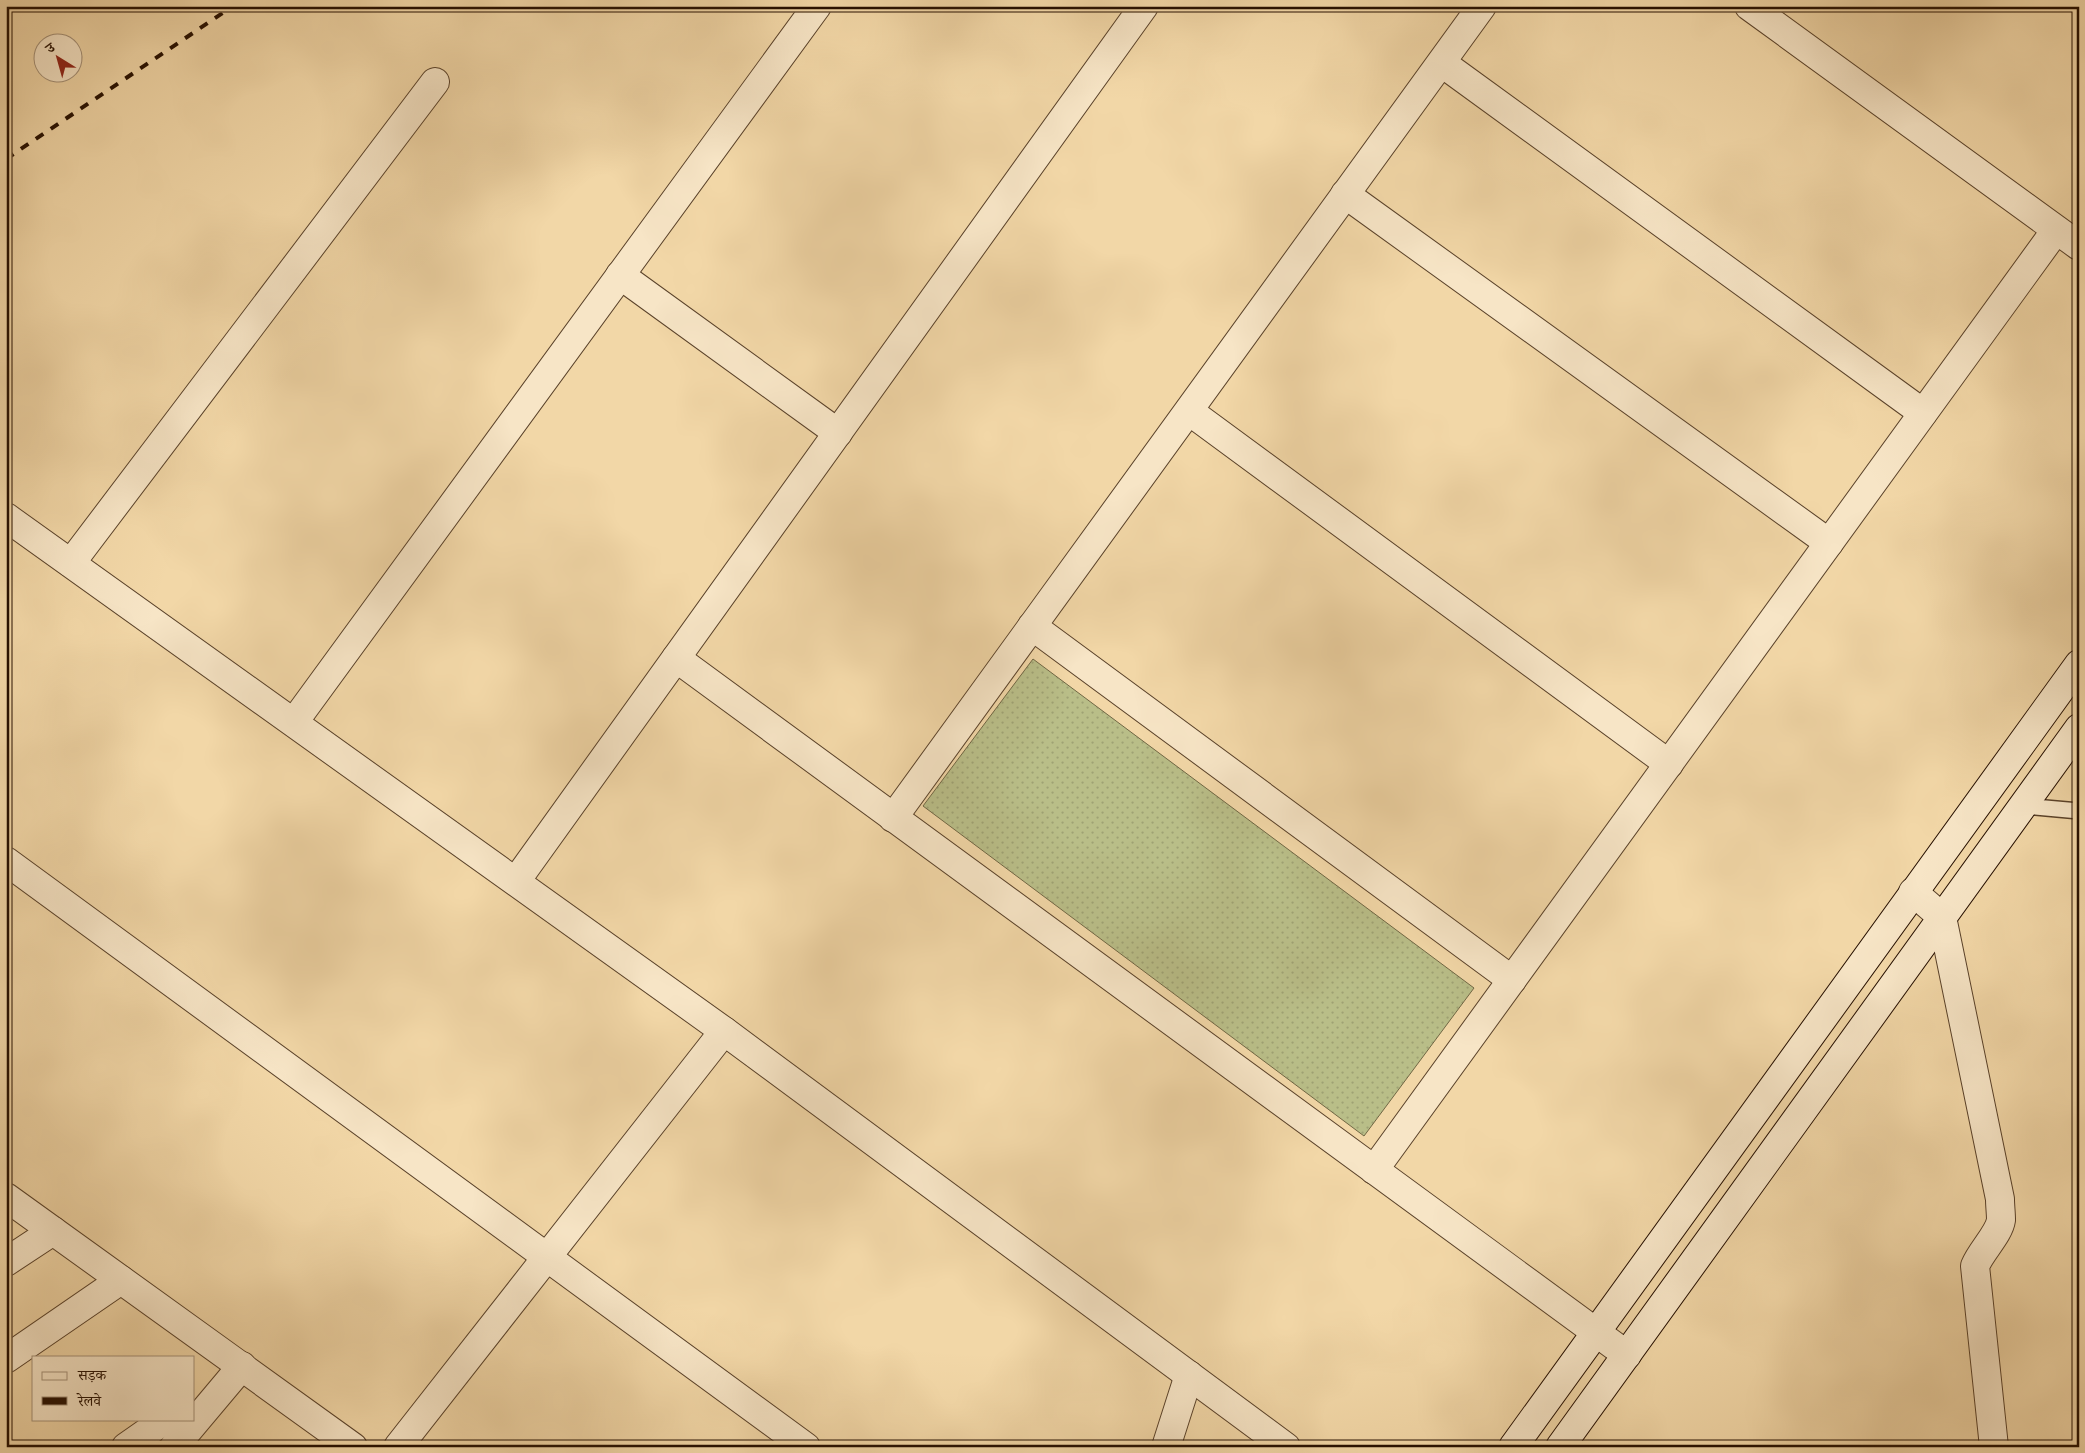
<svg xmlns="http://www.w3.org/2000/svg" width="2085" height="1453" viewBox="0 0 2085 1453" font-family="'IM FELL DW Pica','Noto Serif Devanagari',serif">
	<defs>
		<pattern id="grass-dots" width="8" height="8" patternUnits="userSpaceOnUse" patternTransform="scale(1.25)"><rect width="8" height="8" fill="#b9be88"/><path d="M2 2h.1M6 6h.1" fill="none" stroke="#9fa274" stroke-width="1.8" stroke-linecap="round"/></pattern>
	</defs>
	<rect width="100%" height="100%" fill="#f2d7a7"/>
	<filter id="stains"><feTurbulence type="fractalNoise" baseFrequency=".004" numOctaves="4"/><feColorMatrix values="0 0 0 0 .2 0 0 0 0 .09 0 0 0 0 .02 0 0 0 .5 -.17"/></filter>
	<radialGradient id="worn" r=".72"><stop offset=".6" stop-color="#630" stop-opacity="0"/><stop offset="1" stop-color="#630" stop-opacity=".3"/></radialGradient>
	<!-- grass -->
	<path fill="url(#grass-dots)" stroke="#706744" d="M 1033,659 L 1474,988 L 1364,1136 L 923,806 Z"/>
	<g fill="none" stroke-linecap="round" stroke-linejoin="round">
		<!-- lane casing -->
		<g stroke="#5a422a" stroke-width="18">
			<path id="lane" d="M 2023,806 L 2079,811"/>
		</g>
		<!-- street casing -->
		<g stroke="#5a422a" stroke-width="30">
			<g id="street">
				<path d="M 1749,6 L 2079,246"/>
				<path d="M 1442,63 L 1923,413"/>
				<path d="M 1345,194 L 1829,543"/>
				<path d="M 620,275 L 838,433"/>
				<path d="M 1189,411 L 1669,764"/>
				<path d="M 6,517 L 724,1031 L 1286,1447"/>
				<path d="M 71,563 L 435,82"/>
				<path d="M 1032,626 L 1512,980"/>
				<path d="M 676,658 L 1627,1355"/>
				<path d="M 294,722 L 817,6"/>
				<path d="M 893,818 L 1482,6"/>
				<path d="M 6,861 L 806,1447"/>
				<path d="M 516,881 L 1144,6"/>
				<path d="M 1913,892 L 1942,917 L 2000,1199 C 2000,1206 2001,1213 2001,1220 C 1999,1234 1981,1251 1975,1266 L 1994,1447"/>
				<path d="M 1374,1170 L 2056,230"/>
				<path d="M 6,1197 L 353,1447"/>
				<path d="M 6,1262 L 53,1231"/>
				<path d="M 6,1359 L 121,1280"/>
				<path d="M 126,1447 L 166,1419"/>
				<path d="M 174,1447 L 242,1366"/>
				<path d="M 398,1447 L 724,1031"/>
				<path d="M 1166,1447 L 1189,1375"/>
			</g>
		</g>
		<!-- secondary casing -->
		<g stroke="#271001" stroke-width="30">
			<g id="secondary">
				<path d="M 1513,1447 L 2079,664"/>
				<path d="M 1560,1447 L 2079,728"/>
			</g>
		</g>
		<!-- lane -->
		<use href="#lane" stroke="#f7e5c6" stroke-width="15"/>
		<!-- street -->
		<use href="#street" stroke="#f7e5c6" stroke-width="28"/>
		<!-- secondary -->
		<use href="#secondary" stroke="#f7e5c6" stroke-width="28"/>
		<!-- rail -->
		<path stroke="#271001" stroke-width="4" stroke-dasharray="9 9" stroke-linecap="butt" d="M 6,159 L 233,6"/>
	</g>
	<!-- margin -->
	<rect width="2085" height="1453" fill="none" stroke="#f2d7a7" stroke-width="25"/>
	<rect x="8" y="8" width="2070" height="1438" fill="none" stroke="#271001" stroke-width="2.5"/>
	<rect x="12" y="12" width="2060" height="1428" fill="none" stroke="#271001"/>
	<!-- legend -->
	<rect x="32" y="1356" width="162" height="65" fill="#f7e5c6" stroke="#a49077"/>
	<rect x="42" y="1372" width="25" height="8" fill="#f7e5c6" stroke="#a49077"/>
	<text x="78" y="1380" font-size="15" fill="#271001">सड़क</text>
	<rect x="42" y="1397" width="25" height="8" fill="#271001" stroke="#a49077"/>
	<text x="78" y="1406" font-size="15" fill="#271001">रेलवे</text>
	<!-- north arrow -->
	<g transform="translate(58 58) rotate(323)"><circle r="24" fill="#f7e5c6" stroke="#a49077"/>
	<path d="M0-4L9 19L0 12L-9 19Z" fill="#8f2418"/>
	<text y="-8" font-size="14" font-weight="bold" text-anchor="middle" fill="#271001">उ</text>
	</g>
	<rect width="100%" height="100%" filter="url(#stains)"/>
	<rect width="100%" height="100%" fill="url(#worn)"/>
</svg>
